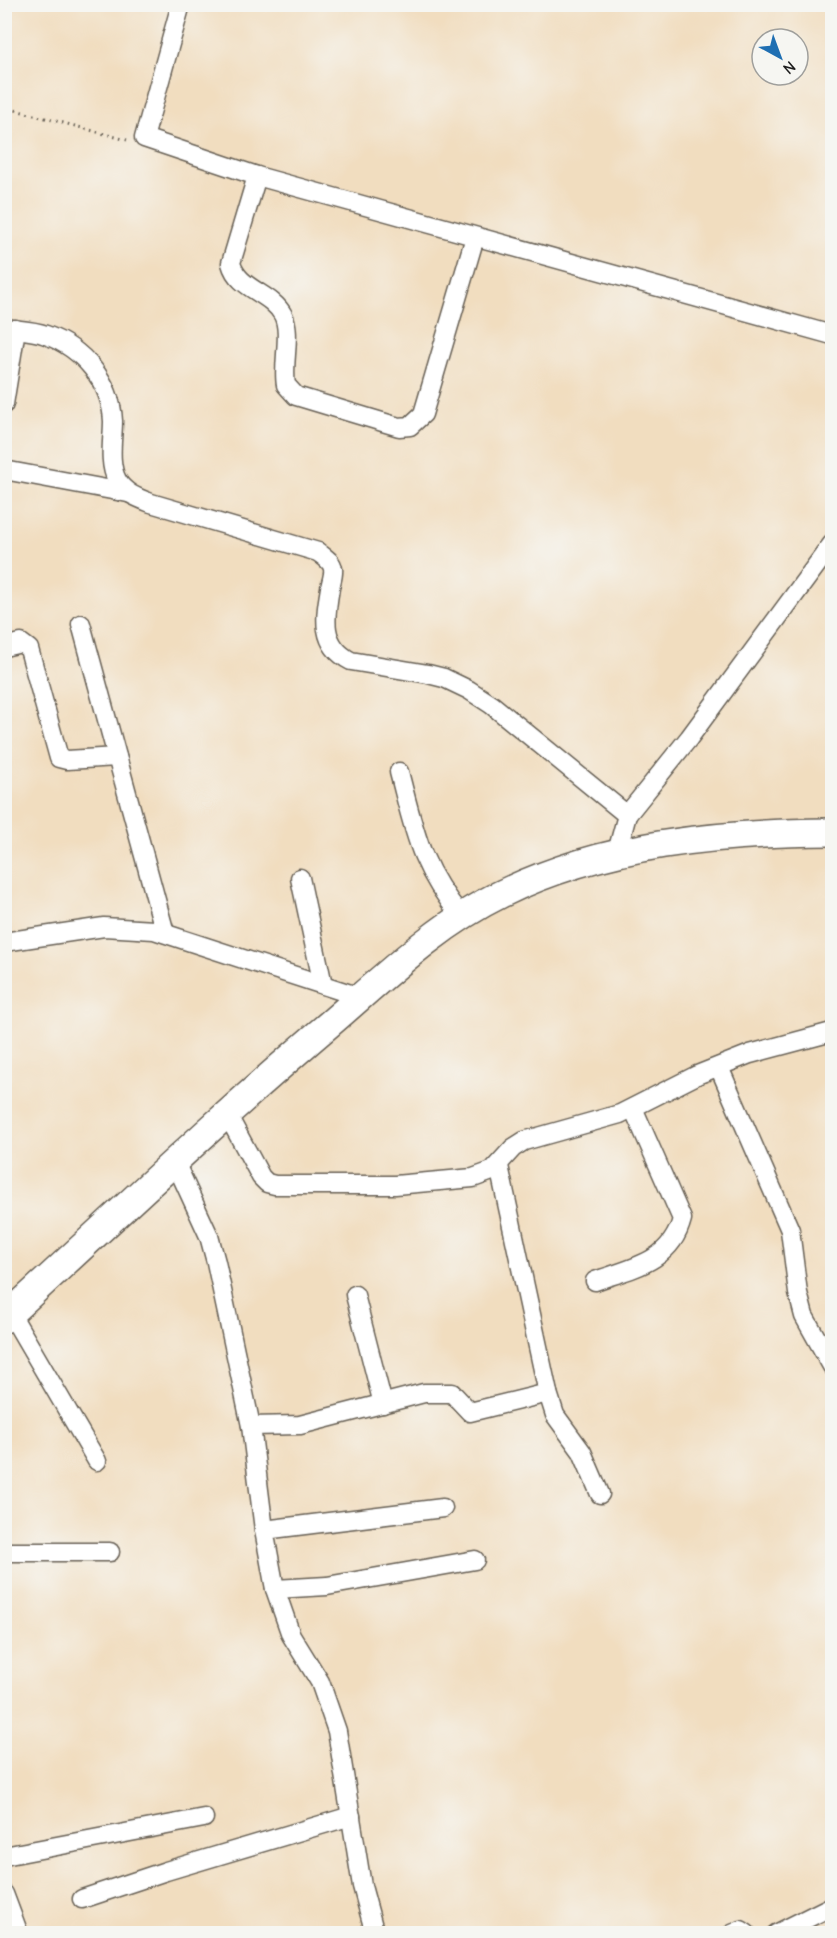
<svg xmlns="http://www.w3.org/2000/svg" width="837" height="1938" viewBox="0 0 837 1938" font-family="'Comic Neue',sans-serif">
	<rect width="100%" height="100%" fill="#f6f6f2"/>
	<filter id="ink" filterUnits="userSpaceOnUse"><feTurbulence type="fractalNoise" baseFrequency=".0167" numOctaves="2"/><feDisplacementMap in="SourceGraphic" scale="12" xChannelSelector="R" yChannelSelector="G"/><feConvolveMatrix kernelMatrix="1 2 1 2 8 2 1 2 1" color-interpolation-filters="sRGB"/></filter>
	<filter id="wash" filterUnits="userSpaceOnUse"><feTurbulence type="fractalNoise" baseFrequency=".008" numOctaves="4" result="noise"/><feDisplacementMap in="SourceGraphic" scale="24" xChannelSelector="R" yChannelSelector="G"/><feGaussianBlur stdDeviation="1.35" result="paint"/><feColorMatrix in="noise" values="0 0 0 0 0 0 0 0 0 0 0 0 0 0 0 0 0 1.4 0 .05"/><feComposite in="paint" operator="in"/></filter>
	<g filter="url(#wash)">
		<rect width="100%" height="100%" fill="#f1ddbf"/>
	</g>
	<g filter="url(#ink)">
		<g fill="none" stroke-linecap="round" stroke-linejoin="round">
			<!-- minor casing -->
			<g stroke="#676055" stroke-width="21">
				<g id="minor">
					<path d="M 181,4 L 144,138 L 257,176 L 832,335"/>
					<path d="M 257,176 L 231,263 C 238,290 271,292 283,315 C 292,332 282,365 286,385 L 296,396 L 399,427 L 410,426 L 423,414 L 475,237"/>
					<path d="M 4,328 C 18,330 33,330 46,335 C 82,348 111,381 113,421 C 113,439 108,463 117,480 C 124,493 138,498 151,503 L 318,552 C 324,557 332,561 333,569 C 334,574 331,582 330,588 C 325,617 320,645 351,661 L 428,674 L 444,678 L 469,690 L 492,705 L 627,815 L 617,852"/>
					<path d="M 4,404 L 16,329"/>
					<path d="M 4,470 L 128,493"/>
					<path d="M 81,624 L 165,933"/>
					<path d="M 4,647 L 21,643 L 29,649 L 59,758 L 67,760 L 117,757"/>
					<path d="M 399,772 C 415,833 420,867 462,917"/>
					<path d="M 627,815 L 689,738 L 832,544"/>
					<path d="M 300,878 L 323,985"/>
					<path d="M 4,942 L 104,927 L 154,930 L 360,997"/>
					<path d="M 719,1067 L 790,1230 L 798,1293 L 804,1316 L 832,1366"/>
					<path d="M 227,1114 L 261,1177 L 267,1183 L 275,1185 L 395,1185 L 473,1178 L 492,1171 L 513,1148 L 524,1141 L 620,1114 L 697,1075 L 750,1054 L 832,1032"/>
					<path d="M 175,1162 L 209,1236 L 216,1262 L 251,1426 L 264,1530 L 275,1589 L 291,1635 L 320,1682 L 337,1731 L 362,1886 L 375,1934"/>
					<path d="M 499,1166 L 548,1393 L 555,1415 L 582,1452 L 600,1494"/>
					<path d="M 595,1281 C 632,1268 671,1262 682,1219 L 633,1108"/>
					<path d="M 355,1295 L 383,1404"/>
					<path d="M 11,1314 L 97,1461"/>
					<path d="M 251,1426 L 300,1425 L 424,1393 L 452,1393 L 470,1412 L 548,1393"/>
					<path d="M 264,1530 L 443,1508"/>
					<path d="M 4,1552 L 110,1552"/>
					<path d="M 275,1589 L 327,1586 L 475,1560"/>
					<path d="M 4,1856 L 204,1818"/>
					<path d="M 4,1894 L 19,1934"/>
					<path d="M 82,1899 L 166,1871 L 351,1816"/>
					<path d="M 732,1934 L 741,1930 L 747,1934"/>
					<path d="M 776,1934 L 832,1906"/>
				</g>
			</g>
			<!-- highway casing -->
			<g stroke="#676055" stroke-width="30">
				<path id="highway" d="M 4,1319 C 113,1219 221,1116 334,1020 C 386,975 439,924 501,894 C 605,843 719,833 832,832"/>
			</g>
			<!-- path -->
			<path stroke="#676055" stroke-width="3" stroke-dasharray="1.5 4.5" stroke-linecap="butt" d="M 4,107 L 127,140"/>
			<!-- minor -->
			<use href="#minor" stroke="#fff" stroke-width="18"/>
			<!-- highway -->
			<use href="#highway" stroke="#fff" stroke-width="27"/>
		</g>
	</g>
	<!-- margin -->
	<rect width="837" height="1938" fill="none" stroke="#f6f6f2" stroke-width="24"/>
	<!-- north arrow -->
	<g transform="translate(780 57) rotate(139)"><circle r="28" fill="#f6f6f2" stroke="#9f9f9c" stroke-width="1.5"/>
	<path d="M0-4.5L10 22L0 15L-10 22Z" fill="#1f6fb2"/>
	<text y="-9" font-size="16" font-weight="bold" text-anchor="middle" fill="#1c1c1c">N</text>
	</g>
</svg>
